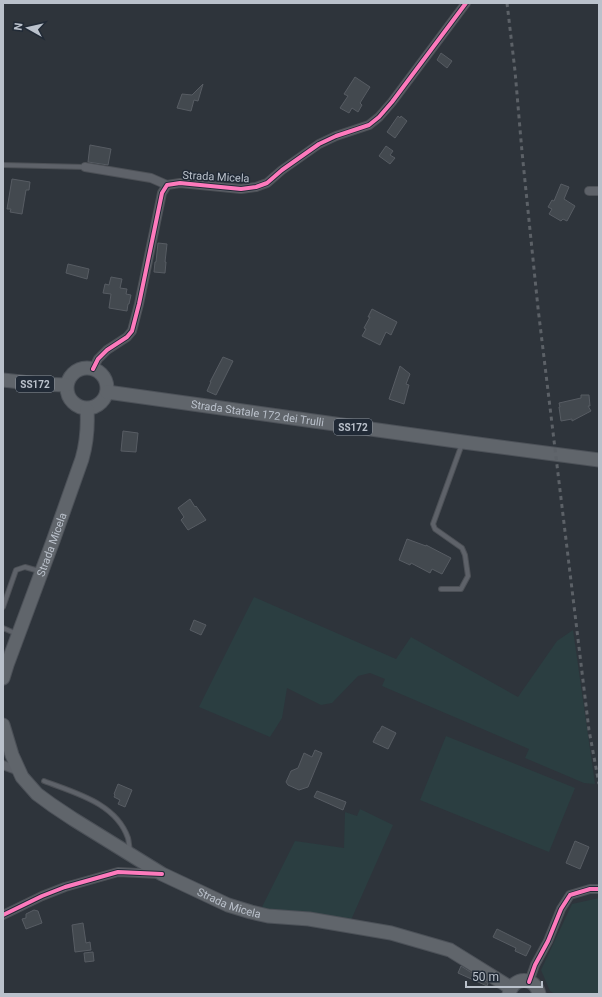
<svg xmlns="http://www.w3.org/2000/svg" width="602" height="997" viewBox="0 0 602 997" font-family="Roboto,sans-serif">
	<rect width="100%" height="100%" fill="#2e343b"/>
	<!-- green -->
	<g fill="#2b3e41">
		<path d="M 254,597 L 396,659 L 411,637 L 518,697 L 557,641 L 573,630 L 595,784 L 584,783 L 525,758 L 529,749 L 382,686 L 385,679 L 370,673 L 358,676 L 332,703 L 321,705 L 287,688 L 282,718 L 270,737 L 199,707 Z"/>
		<path d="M 446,736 L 575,788 L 549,852 L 420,800 Z"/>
		<path d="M 360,809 L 393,825 L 351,920 L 261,909 L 295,841 L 344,848 L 345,812 L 357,816 Z"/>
		<path d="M 599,898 L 599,994 L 555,994 L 550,991 L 541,970 L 572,904 Z"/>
	</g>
	<!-- building -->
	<g fill="#43494f" stroke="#575c63">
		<path d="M 441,53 L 452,61 L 447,68 L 437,60 Z"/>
		<path d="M 355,77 L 370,87 L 360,103 L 362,105 L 358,112 L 352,108 L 349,113 L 340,108 L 348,96 L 344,94 Z"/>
		<path d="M 203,84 L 198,101 L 194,100 L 191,111 L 177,108 L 182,94 L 192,95 Z"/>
		<path d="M 398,116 L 400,118 L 401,116 L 407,121 L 395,138 L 387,132 Z"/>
		<path d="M 90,145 L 111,149 L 108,165 L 88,162 Z"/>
		<path d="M 386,146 L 393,151 L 390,155 L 395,158 L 390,164 L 379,156 Z"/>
		<path d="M 12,179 L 30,182 L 29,190 L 26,190 L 22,214 L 10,212 L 11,209 L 7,209 Z"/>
		<path d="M 561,184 L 569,187 L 564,199 L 575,206 L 567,221 L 563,219 L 561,221 L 549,214 L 552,209 L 548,207 L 552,200 L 554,201 Z"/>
		<path d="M 158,243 L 167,244 L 165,262 L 166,262 L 165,273 L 154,272 L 155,262 L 156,262 Z"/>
		<path d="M 68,264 L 89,269 L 87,279 L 66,273 Z"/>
		<path d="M 111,277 L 122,279 L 120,288 L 127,289 L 126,294 L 131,295 L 129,304 L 128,304 L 127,311 L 109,308 L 111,294 L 103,293 L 105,284 L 109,285 Z"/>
		<path d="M 372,309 L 397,322 L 391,335 L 386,332 L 380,345 L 362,336 L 366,329 L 364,328 L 370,317 L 368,317 Z"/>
		<path d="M 223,357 L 233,361 L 216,395 L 207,391 L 211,382 L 210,382 Z"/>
		<path d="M 400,366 L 410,374 L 406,384 L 409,385 L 404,404 L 389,399 Z"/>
		<path d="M 581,395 L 589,395 L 590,406 L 588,406 L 591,411 L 572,421 L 572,419 L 561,421 L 559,407 L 560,407 L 559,403 L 581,398 Z"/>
		<path d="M 123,431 L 138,433 L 136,452 L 121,451 Z"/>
		<path d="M 190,499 L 195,507 L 196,506 L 206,520 L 188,530 L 181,520 L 184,517 L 178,508 Z"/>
		<path d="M 407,539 L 426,546 L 426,545 L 451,558 L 442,574 L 432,569 L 430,573 L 411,563 L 410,565 L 399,560 Z"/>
		<path d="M 194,620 L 206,625 L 201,635 L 190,630 Z"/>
		<path d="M 382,726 L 396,733 L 388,749 L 373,742 L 378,732 L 379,732 Z"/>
		<path d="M 315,750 L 322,753 L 308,787 L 299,790 L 288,785 L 286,782 L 291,771 L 298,768 L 304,753 L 312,757 Z"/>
		<path d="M 118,784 L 132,790 L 125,807 L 118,804 L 120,800 L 114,797 L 115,795 L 114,794 Z"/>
		<path d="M 317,791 L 346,802 L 343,810 L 314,797 Z"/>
		<path d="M 575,841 L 589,847 L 580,869 L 566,863 Z"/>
		<path d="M 34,910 L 38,911 L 42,923 L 26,929 L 22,919 L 26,918 L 26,914 Z"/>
		<path d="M 83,923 L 86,943 L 90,942 L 91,950 L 75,952 L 72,925 Z"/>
		<path d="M 497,929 L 531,946 L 526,956 L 515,951 L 516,948 L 493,937 Z"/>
		<path d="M 93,952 L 94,961 L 85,962 L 84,953 Z"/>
		<path d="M 461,966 L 488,983 L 487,986 L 458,973 Z"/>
	</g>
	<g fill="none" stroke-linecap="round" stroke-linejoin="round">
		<!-- service casing -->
		<g stroke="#4c5056" stroke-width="6">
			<g id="service">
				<path d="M 3,165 L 85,167"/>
				<path d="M 441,589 L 461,589 L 468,576 L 465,555 L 462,548 L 435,529 L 433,524 L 462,444"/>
				<path d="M 3,607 L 16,570 L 25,567 L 39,571"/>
				<path d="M 3,628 L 17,634"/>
				<path d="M 44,781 C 75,793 116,803 128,838 C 129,842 129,846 130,850"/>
			</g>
		</g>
		<!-- minor casing -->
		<g stroke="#4c5056" stroke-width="10">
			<g id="minor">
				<path d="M 85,167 L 151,178 L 167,185"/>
				<path d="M 589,191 L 599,191"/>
				<path d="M 93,369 L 98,359 L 107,350 L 127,337 L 132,331 L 139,304 L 162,193 L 167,185 L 180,183 L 241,189 L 256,187 L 267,183 L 282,170 L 319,144 L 336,136 L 369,125 L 379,117 L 392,102 L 466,3"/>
				<path d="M 3,765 L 19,771"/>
				<path d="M 3,915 L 42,896 L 65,887 L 118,872 L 159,874"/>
				<path d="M 529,982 L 535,965 L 548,941 L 561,909 L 570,895 L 590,889 L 599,889"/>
			</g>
		</g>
		<!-- primary casing -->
		<g stroke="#4c5158" stroke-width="15">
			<g id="primary">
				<circle cx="87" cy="388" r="20"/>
				<path d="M 3,380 L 39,384 L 66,385"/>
				<path id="s1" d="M 107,392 L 463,442 L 599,460"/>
				<path id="s2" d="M 3,678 L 7,665 L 53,541 L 82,459 C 87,442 88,426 87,409"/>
				<path id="s3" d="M 3,725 L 12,755 L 22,777 L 37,794 L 52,805 L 73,819 L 162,874 L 228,905 L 251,912 L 268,916 L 309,919 L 391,933 L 450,950 L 511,988"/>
				<path d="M 509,994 C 513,976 535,976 539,994"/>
			</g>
		</g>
		<!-- service -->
		<use href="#service" stroke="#5e6269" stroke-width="4"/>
		<!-- minor -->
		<use href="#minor" stroke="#5e6269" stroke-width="8"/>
		<!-- primary -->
		<use href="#primary" stroke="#60656b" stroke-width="13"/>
		<!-- rail -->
		<path stroke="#5c6167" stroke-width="3" stroke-dasharray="4 4" stroke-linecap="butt" d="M 507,3 L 515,71 L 522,152 L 538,308 L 589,730 L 599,784"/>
		<!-- cycleway casing -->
		<g stroke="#212a36" stroke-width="6">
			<g id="cycleway">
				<path d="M 93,369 L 98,359 L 107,350 L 127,337 L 132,331 L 139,304 L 162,193 L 167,185 L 180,183 L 241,189 L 256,187 L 267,183 L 282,170 L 319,144 L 336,136 L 369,125 L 379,117 L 392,102 L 466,3"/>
				<path d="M 3,915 L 42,896 L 65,887 L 118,872 L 162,874"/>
				<path d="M 529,982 L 535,965 L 548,941 L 561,909 L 570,895 L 590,889 L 599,889"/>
			</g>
		</g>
		<!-- cycleway -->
		<use href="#cycleway" stroke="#fd7abc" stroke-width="4"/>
	</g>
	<g text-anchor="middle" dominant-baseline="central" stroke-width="3" stroke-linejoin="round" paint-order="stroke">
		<!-- shield labels -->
		<g fill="#212a36" stroke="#8c949e" stroke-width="1">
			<rect x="16" y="376" width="38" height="16" rx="3"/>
			<rect x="334" y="419" width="38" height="16" rx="3"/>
		</g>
		<g font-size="10" font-weight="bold" fill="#bac1cb">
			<text x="35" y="384">SS172</text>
			<text x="353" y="427">SS172</text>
		</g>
		<!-- street labels -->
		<g font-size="11" fill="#bac1cb" stroke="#212a36">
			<text transform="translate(216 177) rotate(3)">Strada Micela</text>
			<text stroke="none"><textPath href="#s1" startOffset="152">Strada Statale 172 dei Trulli</textPath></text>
			<text stroke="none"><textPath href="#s2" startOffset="142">Strada Micela</textPath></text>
			<text stroke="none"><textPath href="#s3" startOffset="300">Strada Micela</textPath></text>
		</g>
	</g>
	<!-- border -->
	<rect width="602" height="997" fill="none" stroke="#bac1cb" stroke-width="8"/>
	<!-- north arrow -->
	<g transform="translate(28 28) rotate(278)" stroke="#212a36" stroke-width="3" paint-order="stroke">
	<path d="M0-3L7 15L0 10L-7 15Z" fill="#bac1cb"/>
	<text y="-6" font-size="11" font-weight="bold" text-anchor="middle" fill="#bac1cb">N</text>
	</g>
	<!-- scale -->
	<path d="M466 981v6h76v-6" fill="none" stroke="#bac1cb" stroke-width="2"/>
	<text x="472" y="981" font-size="12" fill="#bac1cb" stroke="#212a36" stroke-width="3" paint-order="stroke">50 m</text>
</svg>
